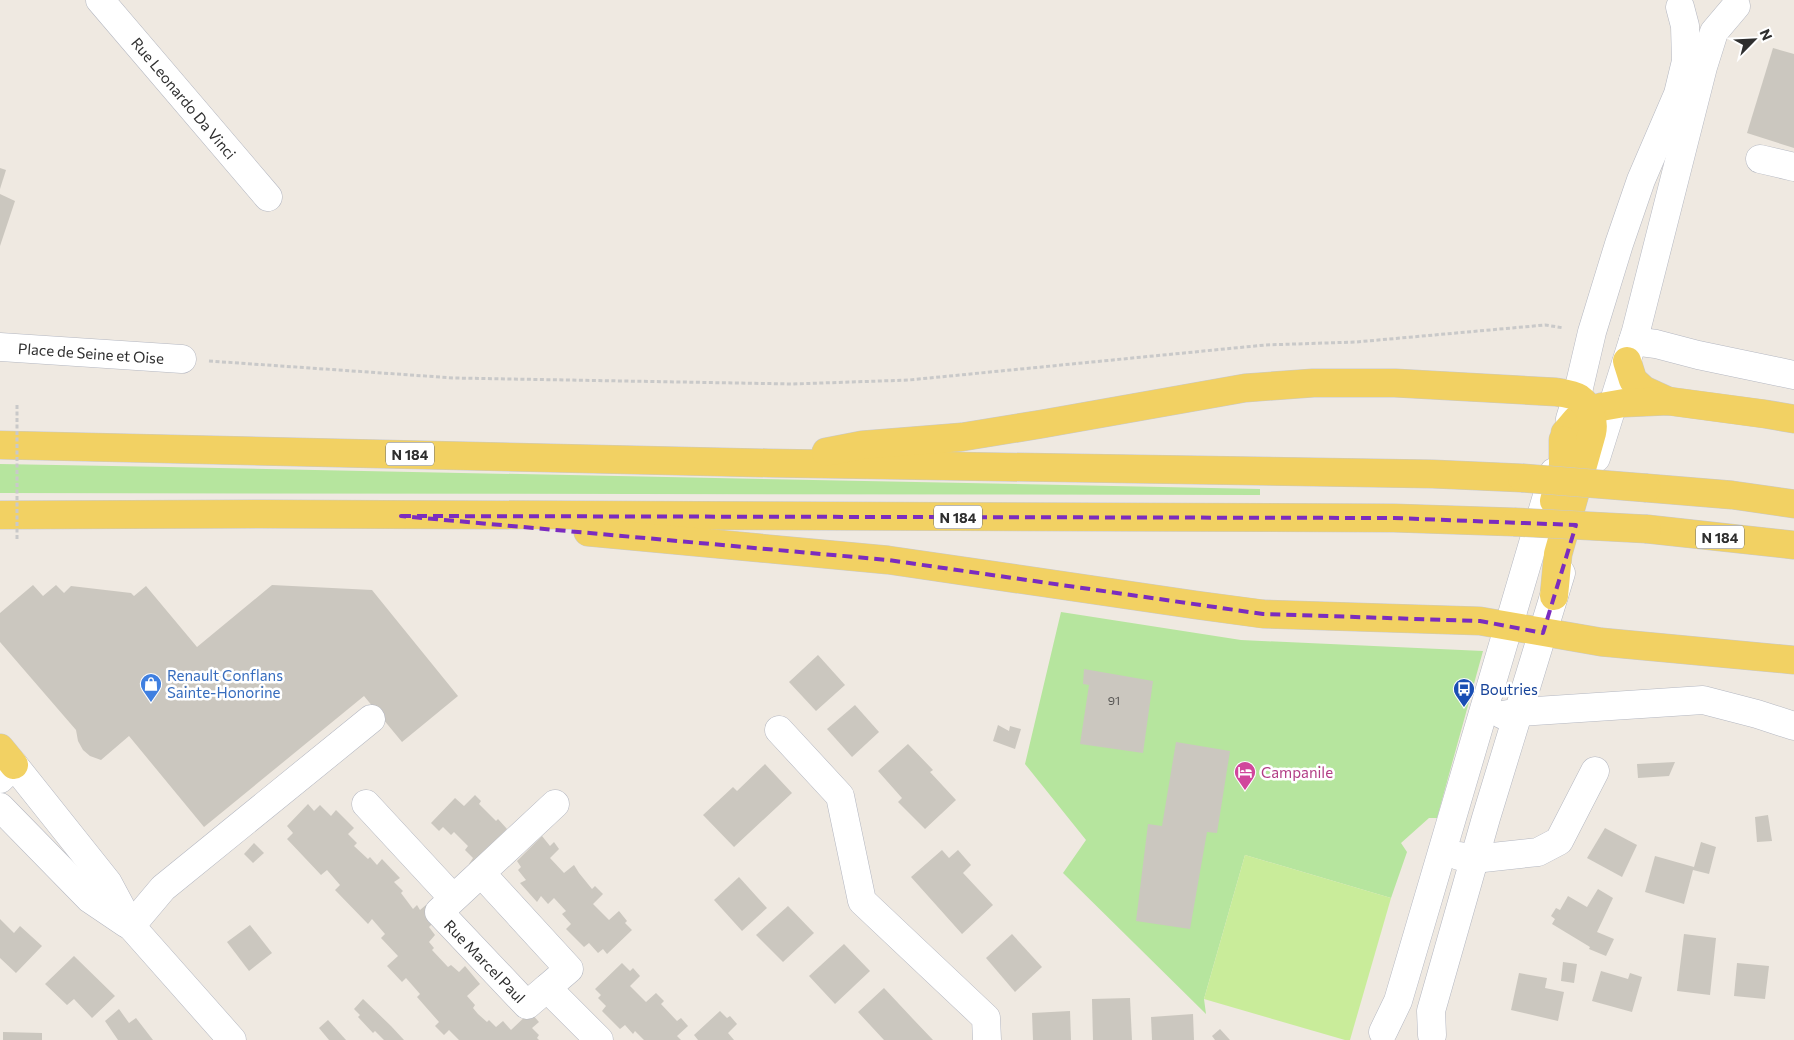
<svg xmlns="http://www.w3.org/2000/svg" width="1794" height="1040" viewBox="0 0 1794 1040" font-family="Commissioner,sans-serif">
	<rect width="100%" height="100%" fill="#efe9e1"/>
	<!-- green -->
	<g fill="#b6e59e">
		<path d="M 0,464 L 168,467 L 1260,489 L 1260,495 L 0,493 Z"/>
		<path d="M 1061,612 L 1241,640 L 1483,651 L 1437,818 L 1429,818 L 1401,843 L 1407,852 L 1391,898 L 1245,855 L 1204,999 L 1206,1014 L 1063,873 L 1086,840 L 1025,764 Z"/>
	</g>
	<!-- pitch -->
	<path fill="#c9ec9a" d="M 1245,855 L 1391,898 L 1350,1040 L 1345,1040 L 1204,999 Z"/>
	<!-- building -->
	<g fill="#cbc7bf">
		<path d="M 1773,48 L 1794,54 L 1794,148 L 1747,133 Z"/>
		<path d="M 0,168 L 6,170 L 0,189 Z"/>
		<path d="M 0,194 L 15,201 L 0,246 Z"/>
		<path d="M 33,585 L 43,596 L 56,585 L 64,593 L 71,586 L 131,593 L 134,596 L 146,586 L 197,647 L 272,585 L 372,590 L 458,696 L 402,742 L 364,696 L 204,827 L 129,736 L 101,760 L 90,756 L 83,750 L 78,741 L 76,730 L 0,642 L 0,613 Z"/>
		<path d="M 818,655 L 845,685 L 816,711 L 789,682 Z"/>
		<path d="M 1084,669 L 1153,681 L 1143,753 L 1080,744 L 1089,685 L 1083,684 Z"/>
		<path d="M 855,705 L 879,732 L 852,757 L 827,729 Z"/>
		<path d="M 998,725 L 1009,731 L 1010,726 L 1021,729 L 1015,749 L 993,741 Z"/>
		<path d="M 1176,742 L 1230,751 L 1217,833 L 1207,832 L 1190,929 L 1136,921 L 1148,824 L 1162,826 Z"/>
		<path d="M 908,744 L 933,770 L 930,772 L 956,800 L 925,829 L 898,802 L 902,798 L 878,771 Z"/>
		<path d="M 1675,762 L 1669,776 L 1638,778 L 1637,764 Z"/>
		<path d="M 765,764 L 792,793 L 734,847 L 703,815 L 733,787 L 737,791 Z"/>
		<path d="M 475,795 L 481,801 L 479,804 L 496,821 L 498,819 L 507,829 L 496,840 L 502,845 L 476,872 L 469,864 L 473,858 L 465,850 L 468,846 L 454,832 L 451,835 L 443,827 L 439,831 L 431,823 L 455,798 L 464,806 Z"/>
		<path d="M 308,804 L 314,811 L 320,805 L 331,816 L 336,810 L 354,828 L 348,834 L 357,843 L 354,846 L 368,859 L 370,857 L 377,865 L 382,859 L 400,878 L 394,882 L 403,891 L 401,893 L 413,909 L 417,905 L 420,910 L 426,905 L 438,918 L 429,927 L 435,935 L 429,942 L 434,948 L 432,950 L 448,967 L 451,965 L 459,972 L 465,966 L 480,984 L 467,996 L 475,1005 L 473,1008 L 478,1014 L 487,1022 L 489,1020 L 496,1027 L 503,1021 L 511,1030 L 530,1012 L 539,1022 L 532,1028 L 539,1035 L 537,1038 L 539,1040 L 459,1040 L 449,1030 L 444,1035 L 435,1026 L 439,1022 L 417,997 L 420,994 L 406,978 L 402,982 L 387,966 L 398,956 L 381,938 L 385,934 L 372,919 L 368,924 L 335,890 L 340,885 L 327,870 L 321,875 L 287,839 L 293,833 L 287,826 Z"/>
		<path d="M 1768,815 L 1772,841 L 1757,842 L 1755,817 Z"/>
		<path d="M 1605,828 L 1637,845 L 1622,877 L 1587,858 Z"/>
		<path d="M 542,836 L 550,846 L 554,842 L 559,849 L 550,858 L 564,873 L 574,865 L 579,873 L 592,889 L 595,886 L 603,894 L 593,904 L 609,920 L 619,911 L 627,921 L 625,923 L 632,930 L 607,954 L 603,949 L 598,953 L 589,943 L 584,947 L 566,929 L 571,924 L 562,914 L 566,911 L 554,898 L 548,904 L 541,896 L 537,902 L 520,883 L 526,880 L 518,870 L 521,867 L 517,861 Z"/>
		<path d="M 1701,842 L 1716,847 L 1709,874 L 1693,870 L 1684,904 L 1645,892 L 1655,856 L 1694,867 Z"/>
		<path d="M 254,843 L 264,853 L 253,863 L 244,854 Z"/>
		<path d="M 942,850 L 949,858 L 958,850 L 971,865 L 963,873 L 993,905 L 962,934 L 911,877 Z"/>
		<path d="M 739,877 L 767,908 L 742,931 L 714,900 Z"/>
		<path d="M 1598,889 L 1613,898 L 1597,932 L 1614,939 L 1606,956 L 1589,949 L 1590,947 L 1552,924 L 1555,919 L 1551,916 L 1556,908 L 1560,910 L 1568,896 L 1587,907 Z"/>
		<path d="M 788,906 L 814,933 L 783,962 L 756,935 Z"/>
		<path d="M 0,919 L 14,933 L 20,926 L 42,946 L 16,973 L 0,958 Z"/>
		<path d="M 250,925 L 272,953 L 249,971 L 227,942 Z"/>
		<path d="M 1012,934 L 1042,967 L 1015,992 L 986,958 Z"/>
		<path d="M 1684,934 L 1716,938 L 1710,995 L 1677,991 Z"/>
		<path d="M 844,944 L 870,971 L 835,1004 L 809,976 Z"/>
		<path d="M 74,956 L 115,996 L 92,1018 L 74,999 L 67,1005 L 45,984 Z"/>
		<path d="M 1563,962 L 1577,964 L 1574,983 L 1561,981 Z"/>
		<path d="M 622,963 L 630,971 L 633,968 L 640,976 L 630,986 L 646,1002 L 656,993 L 664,1001 L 661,1004 L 677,1021 L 681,1018 L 688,1026 L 677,1036 L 681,1040 L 644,1040 L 635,1031 L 633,1034 L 625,1025 L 620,1029 L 602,1011 L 606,1006 L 598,998 L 601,995 L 595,989 Z"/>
		<path d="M 1737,963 L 1769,966 L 1765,999 L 1734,996 Z"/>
		<path d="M 1601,971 L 1628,979 L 1630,973 L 1642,977 L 1632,1012 L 1592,1001 Z"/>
		<path d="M 1519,973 L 1547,978 L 1545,988 L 1564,992 L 1558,1021 L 1511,1010 Z"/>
		<path d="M 884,988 L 913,1019 L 933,1040 L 884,1040 L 858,1012 Z"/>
		<path d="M 1130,998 L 1132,1040 L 1093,1040 L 1092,999 Z"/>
		<path d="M 363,999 L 391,1026 L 404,1040 L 384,1040 L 375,1031 L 373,1033 L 358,1017 L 360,1015 L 354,1009 Z"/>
		<path d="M 119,1009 L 129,1023 L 136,1018 L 153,1040 L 118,1040 L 105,1021 Z"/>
		<path d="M 720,1011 L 727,1018 L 730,1016 L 737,1024 L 728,1033 L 734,1040 L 698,1040 L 694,1035 Z"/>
		<path d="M 1070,1011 L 1071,1040 L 1033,1040 L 1032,1013 Z"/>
		<path d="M 1193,1014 L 1194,1040 L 1152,1040 L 1151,1017 Z"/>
		<path d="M 328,1020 L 346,1040 L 329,1040 L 319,1028 Z"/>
		<path d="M 1220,1029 L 1230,1040 L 1215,1040 L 1212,1036 Z"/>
		<path d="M 3,1032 L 42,1033 L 42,1040 L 3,1040 Z"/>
	</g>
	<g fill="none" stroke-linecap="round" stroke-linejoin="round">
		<!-- minor casing -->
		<g stroke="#b4b7c1" stroke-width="29">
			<g id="minor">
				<path d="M 100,0 L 268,197"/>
				<path d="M 1760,159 L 1794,167"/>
				<path d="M 1633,341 L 1656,344 L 1698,355 L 1794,375"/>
				<path d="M 0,347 L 182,359"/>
				<path d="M 1570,419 L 1577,396 L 1592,332 L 1619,244 L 1641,180 L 1678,94 L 1686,61 L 1685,26 L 1680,7"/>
				<path d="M 1596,458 L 1636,331 L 1703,67 L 1714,32 L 1736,6"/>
				<path d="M 1503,715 L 1519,712 L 1703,700 L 1757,714 L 1794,726"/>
				<path d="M 779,730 L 840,796 L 862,901 L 986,1018 L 987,1040"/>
				<path d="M 0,779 L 14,765 L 108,883 L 131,926 L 232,1040"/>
				<path d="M 366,804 L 453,898"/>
				<path d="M 555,804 L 481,873 L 569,969 L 547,988 L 599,1040"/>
				<path d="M 0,807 L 90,899 L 127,924"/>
				<path d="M 1459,856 L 1474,859 L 1538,852 L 1559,841 L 1595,771"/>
				<path d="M 481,873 L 439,912 L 527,1005 L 547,988"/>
				<path d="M 131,926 L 163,888 L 371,719"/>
				<path d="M 1383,1032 L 1398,1001 L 1554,472"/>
				<path d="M 1432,1035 L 1431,1011 L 1486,818 L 1561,573"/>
			</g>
		</g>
		<!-- major casing -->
		<g stroke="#c9c9c9" stroke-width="29">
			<g id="major">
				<path d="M 1627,361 L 1633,380 L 1644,390 L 1668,401"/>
				<path d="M 1565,433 L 1576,420 L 1590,412 L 1601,407 L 1624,403 L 1668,401 L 1765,414 L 1794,419"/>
				<path d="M 0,445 L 768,463 L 1433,474 L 1522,478"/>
				<path d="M 826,452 L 862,445 L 962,437 L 1042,424 L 1245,388 L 1313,383 L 1395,383 L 1556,392 C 1563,393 1573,394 1579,398 C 1589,405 1595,421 1592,433 L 1558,554 L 1554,596"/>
				<path d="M 1647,488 L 1732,495 L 1794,504"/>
				<path d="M 1554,501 L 1563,466 L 1563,440"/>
				<path d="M 0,515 L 262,514 L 1394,518 L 1514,522"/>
				<path d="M 1647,529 L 1794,545"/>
				<path d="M 588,532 L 888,560 L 1196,605 L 1263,614 L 1480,621 L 1601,642 L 1794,660"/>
				<path d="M 0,748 L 14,765"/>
			</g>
		</g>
		<!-- path -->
		<path stroke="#c9c9c9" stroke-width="3" stroke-dasharray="4 2.5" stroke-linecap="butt" d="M 209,361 L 454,378 L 793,384 L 909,380 L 1265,345 L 1356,342 L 1545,325 L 1564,328"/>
		<!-- minor -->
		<use href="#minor" stroke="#fff" stroke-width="28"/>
		<!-- major -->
		<use href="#major" stroke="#f2d163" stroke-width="28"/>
		<!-- major-bridge casing -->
		<g stroke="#c9c9c9" stroke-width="29" stroke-linecap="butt">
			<g id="major-bridge">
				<path d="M 1522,478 L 1647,488"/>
				<path d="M 1514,522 L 1647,529"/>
			</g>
		</g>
		<!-- path-bridge -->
		<path stroke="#c9c9c9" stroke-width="3" stroke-dasharray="4 2.5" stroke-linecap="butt" d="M 17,405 L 17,539"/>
		<!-- major-bridge -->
		<use href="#major-bridge" stroke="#f2d163" stroke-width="28"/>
	</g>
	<!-- marked area -->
	<path fill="none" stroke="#7b2cbf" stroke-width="4" stroke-dasharray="10 6" stroke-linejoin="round" d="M 401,516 L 1394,518 L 1576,525 L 1543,633 L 1480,621 L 1263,614 L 888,560 Z"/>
	<!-- icons -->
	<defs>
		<g id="shop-pin" transform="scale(1.125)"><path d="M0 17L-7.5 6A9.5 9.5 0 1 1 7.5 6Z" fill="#3f7fe0" stroke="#fff"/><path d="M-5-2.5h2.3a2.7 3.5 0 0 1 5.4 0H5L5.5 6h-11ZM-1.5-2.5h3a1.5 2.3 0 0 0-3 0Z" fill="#fff"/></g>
		<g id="bus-pin" transform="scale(1.125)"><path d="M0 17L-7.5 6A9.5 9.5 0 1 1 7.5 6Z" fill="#1a4fb4" stroke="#fff"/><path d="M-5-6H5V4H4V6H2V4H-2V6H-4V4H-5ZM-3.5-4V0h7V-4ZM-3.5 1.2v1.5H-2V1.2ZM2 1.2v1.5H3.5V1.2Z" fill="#fff"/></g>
		<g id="hotel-pin" transform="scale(1.125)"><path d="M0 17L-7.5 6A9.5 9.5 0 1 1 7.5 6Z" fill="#d1479c" stroke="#fff"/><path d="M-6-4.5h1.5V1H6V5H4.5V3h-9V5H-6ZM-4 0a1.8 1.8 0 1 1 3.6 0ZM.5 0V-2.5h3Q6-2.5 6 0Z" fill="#fff"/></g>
	</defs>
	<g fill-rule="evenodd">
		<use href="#shop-pin" x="151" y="684"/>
		<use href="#bus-pin" x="1464" y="689"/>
		<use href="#hotel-pin" x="1245" y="772"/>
	</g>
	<g text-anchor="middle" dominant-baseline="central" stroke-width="5" stroke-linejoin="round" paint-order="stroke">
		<!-- number labels -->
		<g font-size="12" fill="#555452">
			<text x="1114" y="700">91</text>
		</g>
		<!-- shield labels -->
		<g fill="#fff" stroke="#6d6d6d" stroke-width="1">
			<rect x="386" y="442.5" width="48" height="23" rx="4"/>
			<rect x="934" y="505.5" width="48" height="23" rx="4"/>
			<rect x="1696" y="525.5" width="48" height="23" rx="4"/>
		</g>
		<g font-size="14" font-weight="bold" fill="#2e2e2e">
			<text x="410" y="454">N 184</text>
			<text x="958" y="517">N 184</text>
			<text x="1720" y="537">N 184</text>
		</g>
		<!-- street labels -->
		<g font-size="15" fill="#2e2e2e" stroke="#fff">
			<text transform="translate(184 98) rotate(50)">Rue Leonardo Da Vinci</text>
			<text transform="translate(91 353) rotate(4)">Place de Seine et Oise</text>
			<text transform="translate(485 961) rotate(46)">Rue Marcel Paul</text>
		</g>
		<!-- shop labels -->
		<g font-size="15" fill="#366cbe" stroke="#fff" text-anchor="start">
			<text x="167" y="675">Renault Conflans<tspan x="167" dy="17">Sainte-Honorine</tspan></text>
		</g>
		<!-- transit labels -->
		<g font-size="15" fill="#164399" stroke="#fff" text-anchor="start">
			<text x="1480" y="689">Boutries</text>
		</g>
		<!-- hotel labels -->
		<g font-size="15" fill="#b23c85" stroke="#fff" text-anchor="start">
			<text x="1261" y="772">Campanile</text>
		</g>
	</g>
	<!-- north arrow -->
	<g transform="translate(1754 40) rotate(66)" stroke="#ffffff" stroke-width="4" paint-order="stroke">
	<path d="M0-4L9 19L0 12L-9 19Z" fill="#2e2e2e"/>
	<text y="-8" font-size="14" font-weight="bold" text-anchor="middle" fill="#2e2e2e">N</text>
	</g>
</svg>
